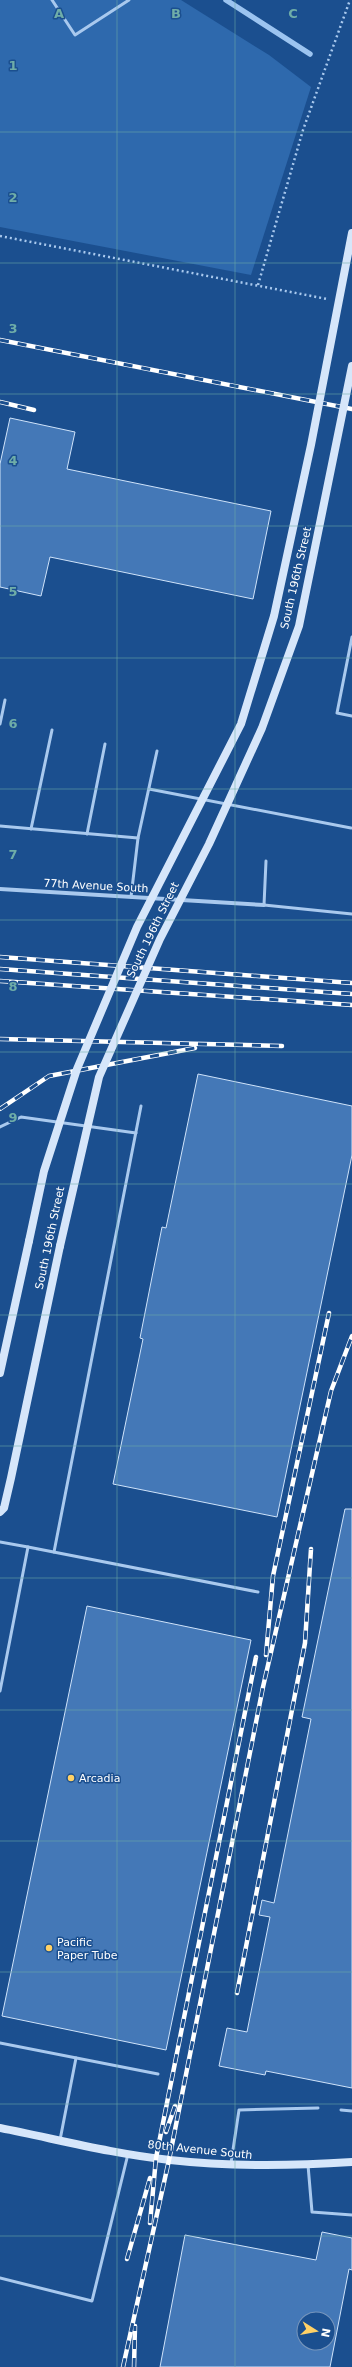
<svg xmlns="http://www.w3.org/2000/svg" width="352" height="2367" viewBox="0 0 352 2367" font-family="'DejaVu Sans',sans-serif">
	<rect width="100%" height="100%" fill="#1b4f8f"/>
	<!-- green -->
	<path fill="#2e69ad" d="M 0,0 L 181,0 L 269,55 L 311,87 L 251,275 L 0,227 Z"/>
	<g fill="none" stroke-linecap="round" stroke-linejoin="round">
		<!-- stream -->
		<path stroke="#9cc4f0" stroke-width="5.5" d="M 226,0 L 310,54"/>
	</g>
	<!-- building -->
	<g fill="#4478b7" stroke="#cfe3fa" fill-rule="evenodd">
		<path d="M 10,418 L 75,432 L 67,469 L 271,511 L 253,599 L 50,557 L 41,596 L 0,587 L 0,464 Z"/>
		<path d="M 198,1074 L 352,1106 L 352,1155 L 277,1517 L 113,1484 L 143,1339 L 140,1338 L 153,1272 L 162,1227 L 166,1228 Z"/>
		<path d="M 345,1509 L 352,1509 L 352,2088 L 266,2071 L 265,2075 L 219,2066 L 227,2028 L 247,2032 L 270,1917 L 259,1915 L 262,1900 L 274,1903 L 311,1719 L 302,1717 Z"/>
		<path d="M 87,1606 L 251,1640 L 166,2050 L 2,2016 Z"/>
		<path d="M 322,2232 L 352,2238 L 352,2270 L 349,2269 L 330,2367 L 160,2367 L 185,2235 L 316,2260 ZM 304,2319 L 328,2319 L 328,2343 L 304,2343 Z"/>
	</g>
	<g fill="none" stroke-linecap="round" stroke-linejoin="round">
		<!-- path -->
		<g stroke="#a9c9ee" stroke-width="2.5" stroke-dasharray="2 3" stroke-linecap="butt">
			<path d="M 0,236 L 327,299"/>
			<path d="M 258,285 L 303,130 L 350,0"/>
		</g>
		<!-- lane -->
		<g stroke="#a9c9ee" stroke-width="3">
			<path d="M 52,0 L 75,35 L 129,0"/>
			<path d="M 352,637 L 337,713 L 352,716"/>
			<path d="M 0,724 L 5,700"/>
			<path d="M 149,789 L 351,828"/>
			<path d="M 0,826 L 138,838"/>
			<path d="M 31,829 L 52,730"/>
			<path d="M 87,834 L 105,744"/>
			<path d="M 266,861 L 264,905 L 352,914"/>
			<path d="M 131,897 L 138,838 L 157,751"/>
			<path d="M 0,1127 L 21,1117 L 136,1133"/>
			<path d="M 0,1542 L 28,1547 L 0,1691"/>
			<path d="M 28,1547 L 258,1592"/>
			<path d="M 54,1552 L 141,1106"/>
			<path d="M 0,2043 L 158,2074"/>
			<path d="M 341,2110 L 352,2111"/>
			<path d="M 60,2140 L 76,2058"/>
			<path d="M 231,2163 L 239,2110 L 318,2108"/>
			<path d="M 308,2165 L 312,2212 L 352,2215"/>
			<path d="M 0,2278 L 92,2301 L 128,2154"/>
		</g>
		<!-- street -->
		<path stroke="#a9c9ee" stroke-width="4" d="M 0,889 L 264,905"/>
		<!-- secondary -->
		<g stroke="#d6e6fa" stroke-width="8">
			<path d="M 0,1373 L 29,1241"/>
			<path d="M 0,1512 L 4,1508 L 11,1478 L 60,1246"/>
			<path d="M 0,2128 C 56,2139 113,2154 170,2160 C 231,2167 291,2166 352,2162"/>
		</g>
		<!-- rail casing -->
		<g stroke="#fff" stroke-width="4.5">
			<g id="rail">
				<path d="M 0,340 L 352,409"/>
				<path d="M 0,402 L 34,410"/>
				<path d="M 0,957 L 352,983"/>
				<path d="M 0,969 L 352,994"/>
				<path d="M 0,981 L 352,1005"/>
				<path d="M 0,1039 L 282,1046"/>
				<path d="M 0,1109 L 49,1076 L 195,1048"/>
				<path d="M 266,1655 L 273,1576 L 329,1313"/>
				<path d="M 237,1993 L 305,1643 L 311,1549"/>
				<path d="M 166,2132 L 175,2106"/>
				<path d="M 150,2223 L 156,2158 L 256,1657"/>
				<path d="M 127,2259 L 150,2178"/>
				<path d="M 123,2367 L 169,2160 L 263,1687 L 331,1391 L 352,1336"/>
				<path d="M 134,2367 L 135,2326"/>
			</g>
		</g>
		<!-- rail -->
		<use href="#rail" stroke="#1b4f8f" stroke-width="3" stroke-dasharray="9" stroke-linecap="butt"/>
		<!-- secondary-bridge -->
		<g stroke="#d6e6fa" stroke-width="8">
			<path d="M 29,1241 L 44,1171 L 77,1069 L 137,927 L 241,724 L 274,616 L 311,445 L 352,233"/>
			<path d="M 60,1246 L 99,1077 L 160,939 L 209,844 L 262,728 L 299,626 L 352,366"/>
		</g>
	</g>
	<!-- grid -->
	<path fill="none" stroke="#6fada8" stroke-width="1" stroke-opacity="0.55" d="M 117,0 L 117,2367M 235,0 L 235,2367M 0,132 L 352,132M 0,263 L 352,263M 0,394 L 352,394M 0,526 L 352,526M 0,658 L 352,658M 0,789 L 352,789M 0,920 L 352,920M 0,1052 L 352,1052M 0,1184 L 352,1184M 0,1315 L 352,1315M 0,1446 L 352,1446M 0,1578 L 352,1578M 0,1710 L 352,1710M 0,1841 L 352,1841M 0,1972 L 352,1972M 0,2104 L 352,2104M 0,2236 L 352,2236"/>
	<!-- markers -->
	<g fill="#ffd166" stroke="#1b4f8f" stroke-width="1.5">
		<circle cx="71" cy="1778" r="4"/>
		<circle cx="49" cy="1948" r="4"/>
	</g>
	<g text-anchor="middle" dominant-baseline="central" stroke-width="3" stroke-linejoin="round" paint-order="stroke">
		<!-- street labels -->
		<g font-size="11" fill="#fff" stroke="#1b4f8f">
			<text transform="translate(296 578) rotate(-77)">South 196th Street</text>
			<text transform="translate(96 886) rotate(3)">77th Avenue South</text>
			<text transform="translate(153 930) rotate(-64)">South 196th Street</text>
			<text transform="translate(50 1238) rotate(-78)">South 196th Street</text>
			<text transform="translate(200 2150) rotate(6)">80th Avenue South</text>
		</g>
		<!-- poi labels -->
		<g font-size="11" fill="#fff" stroke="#1b4f8f" text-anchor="start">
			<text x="79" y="1778">Arcadia</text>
			<text x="57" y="1942">Pacific<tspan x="57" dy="13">Paper Tube</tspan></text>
		</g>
	</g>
	<g font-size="13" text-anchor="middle" font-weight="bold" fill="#6fada8" stroke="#1b4f8f" stroke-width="3" stroke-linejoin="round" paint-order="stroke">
		<text x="59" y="18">A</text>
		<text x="176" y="18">B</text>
		<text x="293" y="18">C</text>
		<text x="13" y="70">1</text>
		<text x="13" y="202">2</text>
		<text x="13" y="333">3</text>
		<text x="13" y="465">4</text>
		<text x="13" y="596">5</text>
		<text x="13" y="728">6</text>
		<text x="13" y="859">7</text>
		<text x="13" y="991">8</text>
		<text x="13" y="1122">9</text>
	</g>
	<!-- north arrow -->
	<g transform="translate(316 2331) rotate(101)"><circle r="19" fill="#1b4f8f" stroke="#7695bc"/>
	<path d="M0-3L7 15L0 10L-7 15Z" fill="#ffd166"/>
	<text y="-6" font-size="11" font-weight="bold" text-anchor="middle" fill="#ffffff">N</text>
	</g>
</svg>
